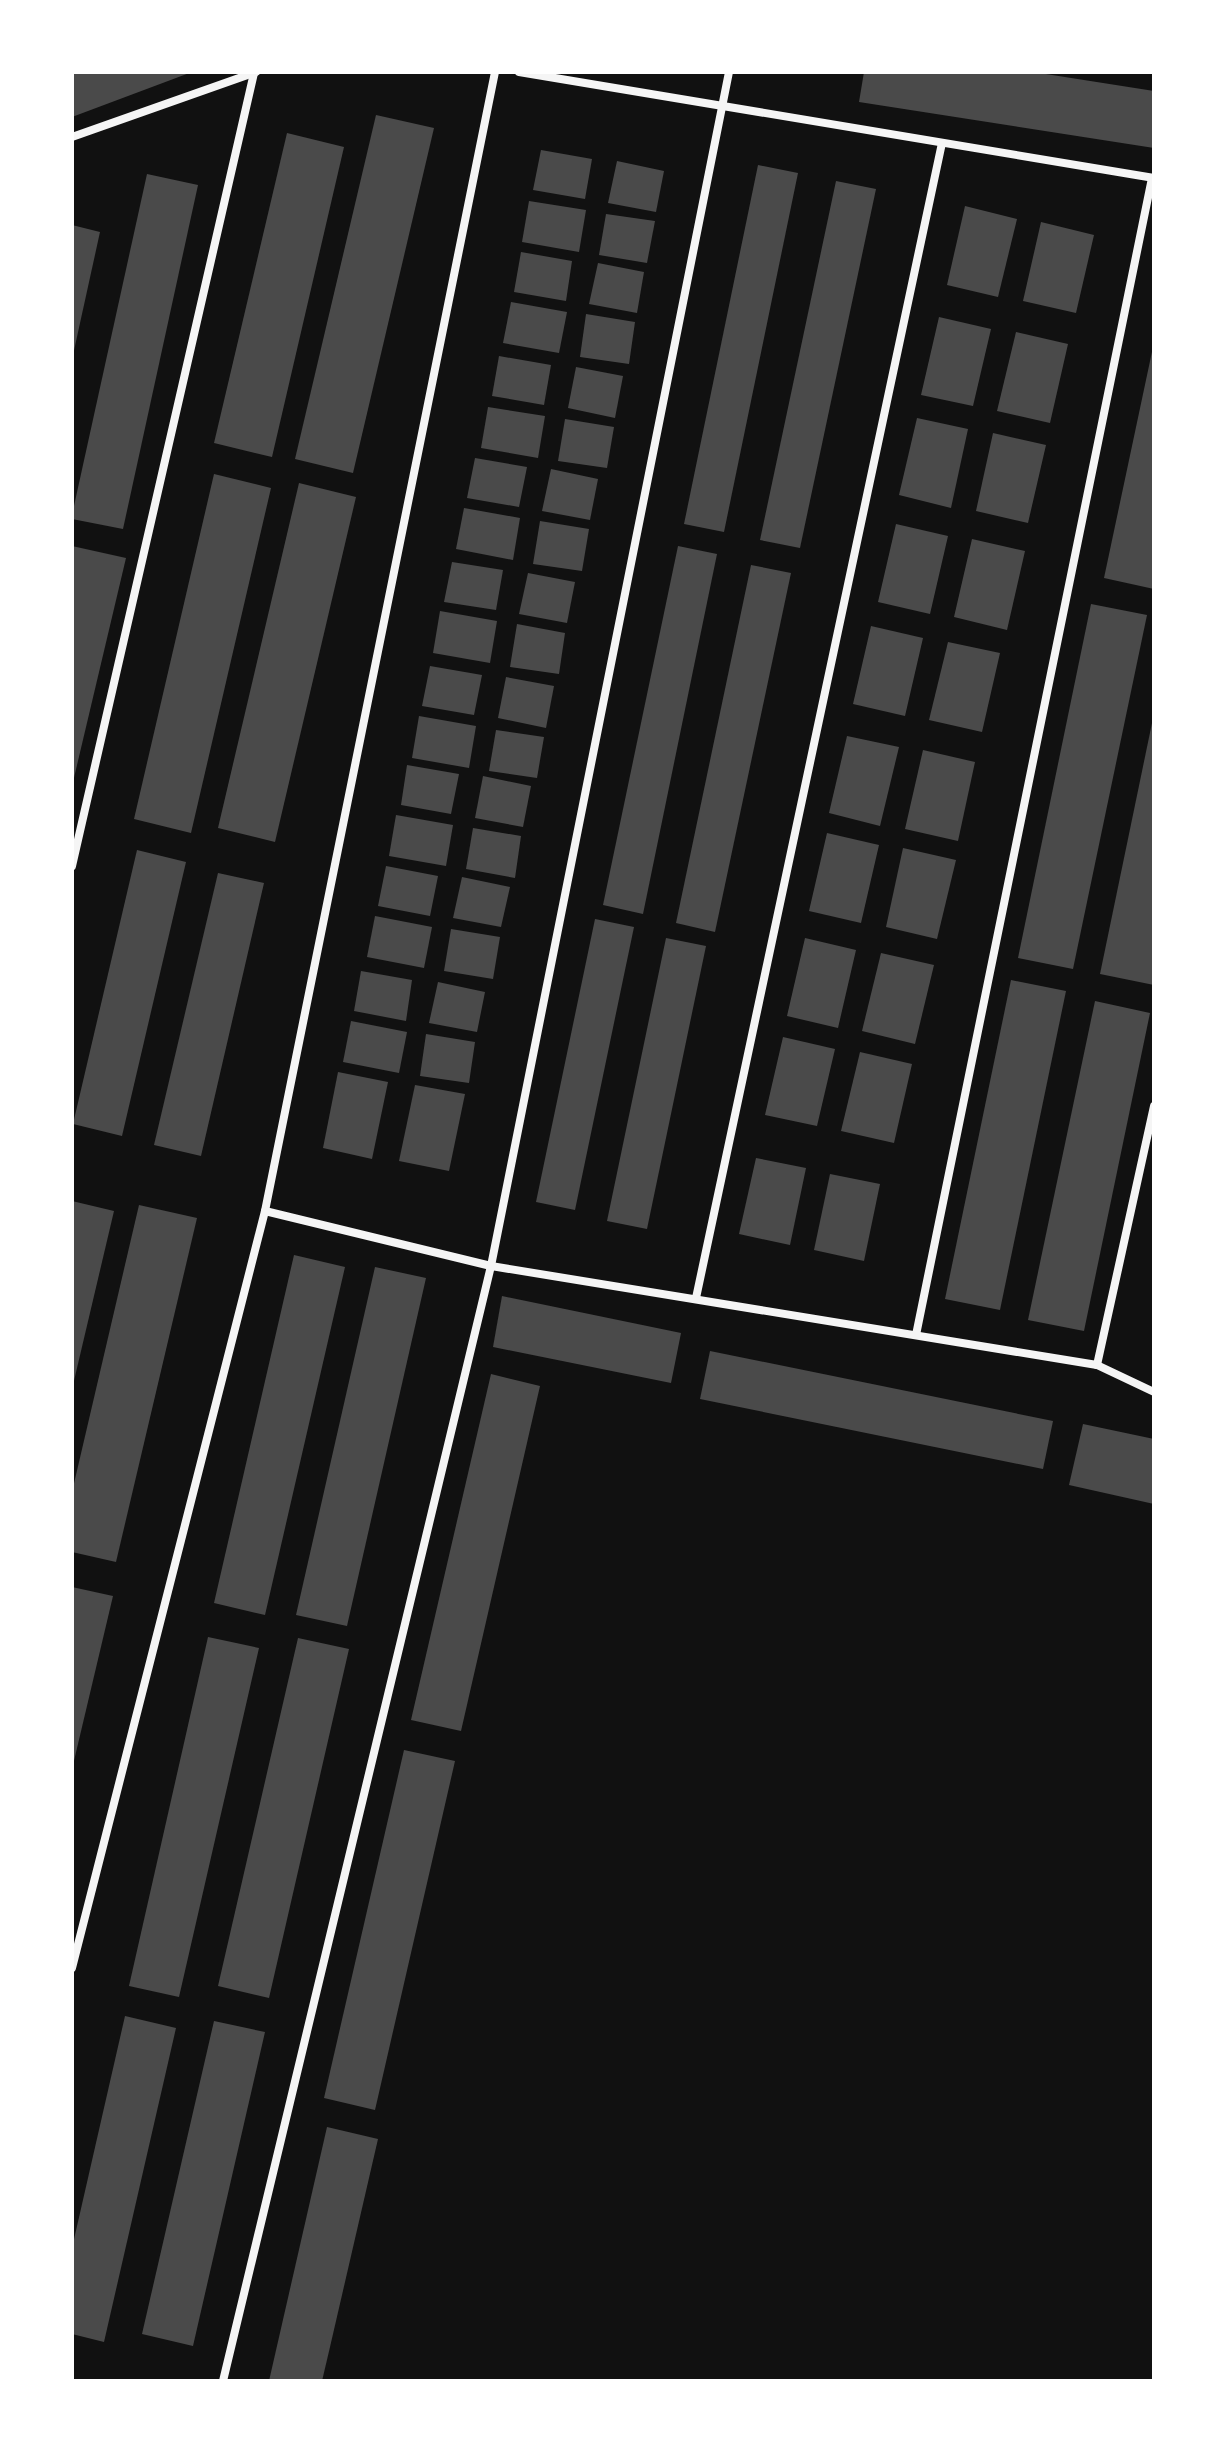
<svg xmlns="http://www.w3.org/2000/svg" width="1226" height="2453" viewBox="0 0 1226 2453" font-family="Roboto,sans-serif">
	<rect width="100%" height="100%" fill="#111"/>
	<!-- building -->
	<g fill="#4a4a4a">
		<path d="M 72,72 L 192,72 L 72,117 Z"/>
		<path d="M 864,72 L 1033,72 L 1154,91 L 1154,148 L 859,102 Z"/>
		<path d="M 376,115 L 434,128 L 353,473 L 295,459 Z"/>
		<path d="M 287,133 L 344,147 L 272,457 L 214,443 Z"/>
		<path d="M 541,150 L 592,159 L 585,199 L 533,190 Z"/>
		<path d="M 617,161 L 664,171 L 656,212 L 608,203 Z"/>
		<path d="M 758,165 L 798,173 L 724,532 L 684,524 Z"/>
		<path d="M 147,174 L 198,185 L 123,529 L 72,519 L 72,515 Z"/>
		<path d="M 836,181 L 876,189 L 800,548 L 760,540 Z"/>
		<path d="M 529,201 L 586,210 L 579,252 L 522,242 Z"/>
		<path d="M 965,206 L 1017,219 L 998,297 L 947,285 Z"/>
		<path d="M 606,214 L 655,221 L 647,263 L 599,255 Z"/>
		<path d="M 1041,222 L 1094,235 L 1076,313 L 1023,301 Z"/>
		<path d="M 72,225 L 100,232 L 73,355 L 72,355 Z"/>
		<path d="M 521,252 L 572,261 L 566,301 L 514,292 Z"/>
		<path d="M 598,263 L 644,272 L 637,313 L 589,304 Z"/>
		<path d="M 511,302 L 567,312 L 559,353 L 503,343 Z"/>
		<path d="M 586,314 L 635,322 L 629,364 L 580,357 Z"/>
		<path d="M 939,317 L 991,329 L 973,406 L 921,395 Z"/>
		<path d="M 1016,332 L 1068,344 L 1050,423 L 997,411 Z"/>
		<path d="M 1153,347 L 1154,347 L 1154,589 L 1104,578 Z"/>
		<path d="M 499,356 L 551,365 L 544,405 L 492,396 Z"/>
		<path d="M 576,367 L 623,376 L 615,418 L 568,408 Z"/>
		<path d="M 488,407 L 545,416 L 538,458 L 481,448 Z"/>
		<path d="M 917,418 L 968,429 L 951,508 L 899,495 Z"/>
		<path d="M 565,419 L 614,427 L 607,468 L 558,461 Z"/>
		<path d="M 993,433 L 1046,445 L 1028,523 L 976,511 Z"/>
		<path d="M 475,458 L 527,467 L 519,507 L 467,498 Z"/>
		<path d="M 551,469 L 598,479 L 590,520 L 542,511 Z"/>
		<path d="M 214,474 L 271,488 L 191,833 L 134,819 Z"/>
		<path d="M 299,483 L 356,497 L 275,842 L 218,828 Z"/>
		<path d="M 464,508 L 520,518 L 513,560 L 456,549 Z"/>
		<path d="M 540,521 L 589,529 L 582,571 L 533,564 Z"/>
		<path d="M 896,524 L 948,536 L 930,614 L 878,602 Z"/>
		<path d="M 972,539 L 1025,551 L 1007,630 L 954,617 Z"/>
		<path d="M 72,546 L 126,558 L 73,782 L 72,781 Z"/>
		<path d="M 678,546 L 717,554 L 643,914 L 603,905 Z"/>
		<path d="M 452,562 L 503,570 L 496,610 L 444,602 Z"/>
		<path d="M 751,565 L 791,573 L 715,932 L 676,923 Z"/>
		<path d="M 528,573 L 575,582 L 567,623 L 519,614 Z"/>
		<path d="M 1091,604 L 1147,615 L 1073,969 L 1018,958 Z"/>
		<path d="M 440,611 L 497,621 L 490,663 L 433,653 Z"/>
		<path d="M 517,624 L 565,633 L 559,674 L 510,667 Z"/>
		<path d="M 871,626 L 923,638 L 905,716 L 853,704 Z"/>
		<path d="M 948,642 L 1000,653 L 982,732 L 929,720 Z"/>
		<path d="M 430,666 L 482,675 L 474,715 L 422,706 Z"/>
		<path d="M 506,677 L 554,686 L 546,728 L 498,718 Z"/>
		<path d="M 419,716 L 476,726 L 469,768 L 412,758 Z"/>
		<path d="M 1152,723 L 1154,724 L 1154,985 L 1100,974 Z"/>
		<path d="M 496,730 L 544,737 L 537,778 L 489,771 Z"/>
		<path d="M 847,736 L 899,747 L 880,826 L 829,813 Z"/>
		<path d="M 923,750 L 975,762 L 958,841 L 905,829 Z"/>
		<path d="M 407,765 L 459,774 L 451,814 L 401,805 Z"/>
		<path d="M 483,776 L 531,786 L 523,827 L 475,818 Z"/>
		<path d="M 396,815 L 453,825 L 446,866 L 389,856 Z"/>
		<path d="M 473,828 L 521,836 L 515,878 L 466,869 Z"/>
		<path d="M 827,833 L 879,845 L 861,923 L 809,911 Z"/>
		<path d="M 903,848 L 956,860 L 937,939 L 886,927 Z"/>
		<path d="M 137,850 L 186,862 L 122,1136 L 73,1124 Z"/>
		<path d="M 386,866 L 438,876 L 430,916 L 378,906 Z"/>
		<path d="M 218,873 L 264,883 L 201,1156 L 154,1145 Z"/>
		<path d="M 462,877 L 510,887 L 501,927 L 453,918 Z"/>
		<path d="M 375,916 L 432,927 L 424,968 L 367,957 Z"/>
		<path d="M 595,919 L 634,927 L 575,1210 L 536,1202 Z"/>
		<path d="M 451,929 L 500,937 L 493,979 L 444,971 Z"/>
		<path d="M 666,938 L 706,946 L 647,1229 L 607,1221 Z"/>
		<path d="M 805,938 L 856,950 L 838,1028 L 787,1016 Z"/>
		<path d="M 881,953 L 934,965 L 915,1044 L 862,1031 Z"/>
		<path d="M 361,971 L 412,980 L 406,1021 L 354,1011 Z"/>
		<path d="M 1011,980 L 1066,991 L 1000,1310 L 945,1299 Z"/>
		<path d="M 438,982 L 485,992 L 477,1032 L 429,1023 Z"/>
		<path d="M 1095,1001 L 1150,1013 L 1084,1331 L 1028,1320 Z"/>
		<path d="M 351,1021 L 407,1032 L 399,1073 L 343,1062 Z"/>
		<path d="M 426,1034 L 475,1042 L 469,1083 L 420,1076 Z"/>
		<path d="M 783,1037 L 835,1049 L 817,1126 L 765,1115 Z"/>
		<path d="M 860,1052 L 912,1064 L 894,1143 L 841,1131 Z"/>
		<path d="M 338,1072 L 388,1082 L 372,1159 L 323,1148 Z"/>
		<path d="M 415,1085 L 465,1094 L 449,1171 L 399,1161 Z"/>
		<path d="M 756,1158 L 806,1168 L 790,1245 L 739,1234 Z"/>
		<path d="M 830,1174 L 880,1184 L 864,1261 L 814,1250 Z"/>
		<path d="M 72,1201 L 114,1211 L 73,1385 L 72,1385 Z"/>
		<path d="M 139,1205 L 197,1218 L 116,1562 L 72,1552 L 72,1492 Z"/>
		<path d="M 294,1255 L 345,1267 L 265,1615 L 214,1603 Z"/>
		<path d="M 375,1267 L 426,1278 L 347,1626 L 296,1615 Z"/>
		<path d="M 502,1296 L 681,1333 L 671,1383 L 493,1347 Z"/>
		<path d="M 710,1351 L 1053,1421 L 1043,1469 L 700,1399 Z"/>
		<path d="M 491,1374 L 540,1386 L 461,1731 L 411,1720 Z"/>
		<path d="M 1083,1424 L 1154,1439 L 1154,1504 L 1069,1485 Z"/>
		<path d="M 72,1587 L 113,1596 L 73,1765 L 72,1765 Z"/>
		<path d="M 208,1637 L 259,1648 L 179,1997 L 129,1986 Z"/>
		<path d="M 298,1638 L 349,1649 L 269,1998 L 218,1986 Z"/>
		<path d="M 404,1750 L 455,1761 L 375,2110 L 324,2098 Z"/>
		<path d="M 125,2016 L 176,2028 L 104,2342 L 72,2334 L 72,2248 Z"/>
		<path d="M 214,2021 L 265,2032 L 193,2346 L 142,2334 Z"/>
		<path d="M 327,2127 L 378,2139 L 330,2347 L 322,2381 L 269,2381 Z"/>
	</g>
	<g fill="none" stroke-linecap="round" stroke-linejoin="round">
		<!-- minor -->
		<g stroke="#f5f5f5" stroke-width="8">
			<path d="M 519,72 L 1154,178"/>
			<path d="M 72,137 L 256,72"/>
			<path d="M 72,866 L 254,73"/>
			<path d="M 265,1211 L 491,1266 L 1097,1365 L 1154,1392"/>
			<path d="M 696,1298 L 942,143"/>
			<path d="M 916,1335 L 1152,178"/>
			<path d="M 1097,1365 L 1154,1106"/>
			<path d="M 72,1968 L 265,1211 L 495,72"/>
			<path d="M 223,2381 L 491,1266 L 729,72"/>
		</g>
	</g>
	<!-- border -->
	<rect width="1226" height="2453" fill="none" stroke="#ffffff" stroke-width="148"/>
</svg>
